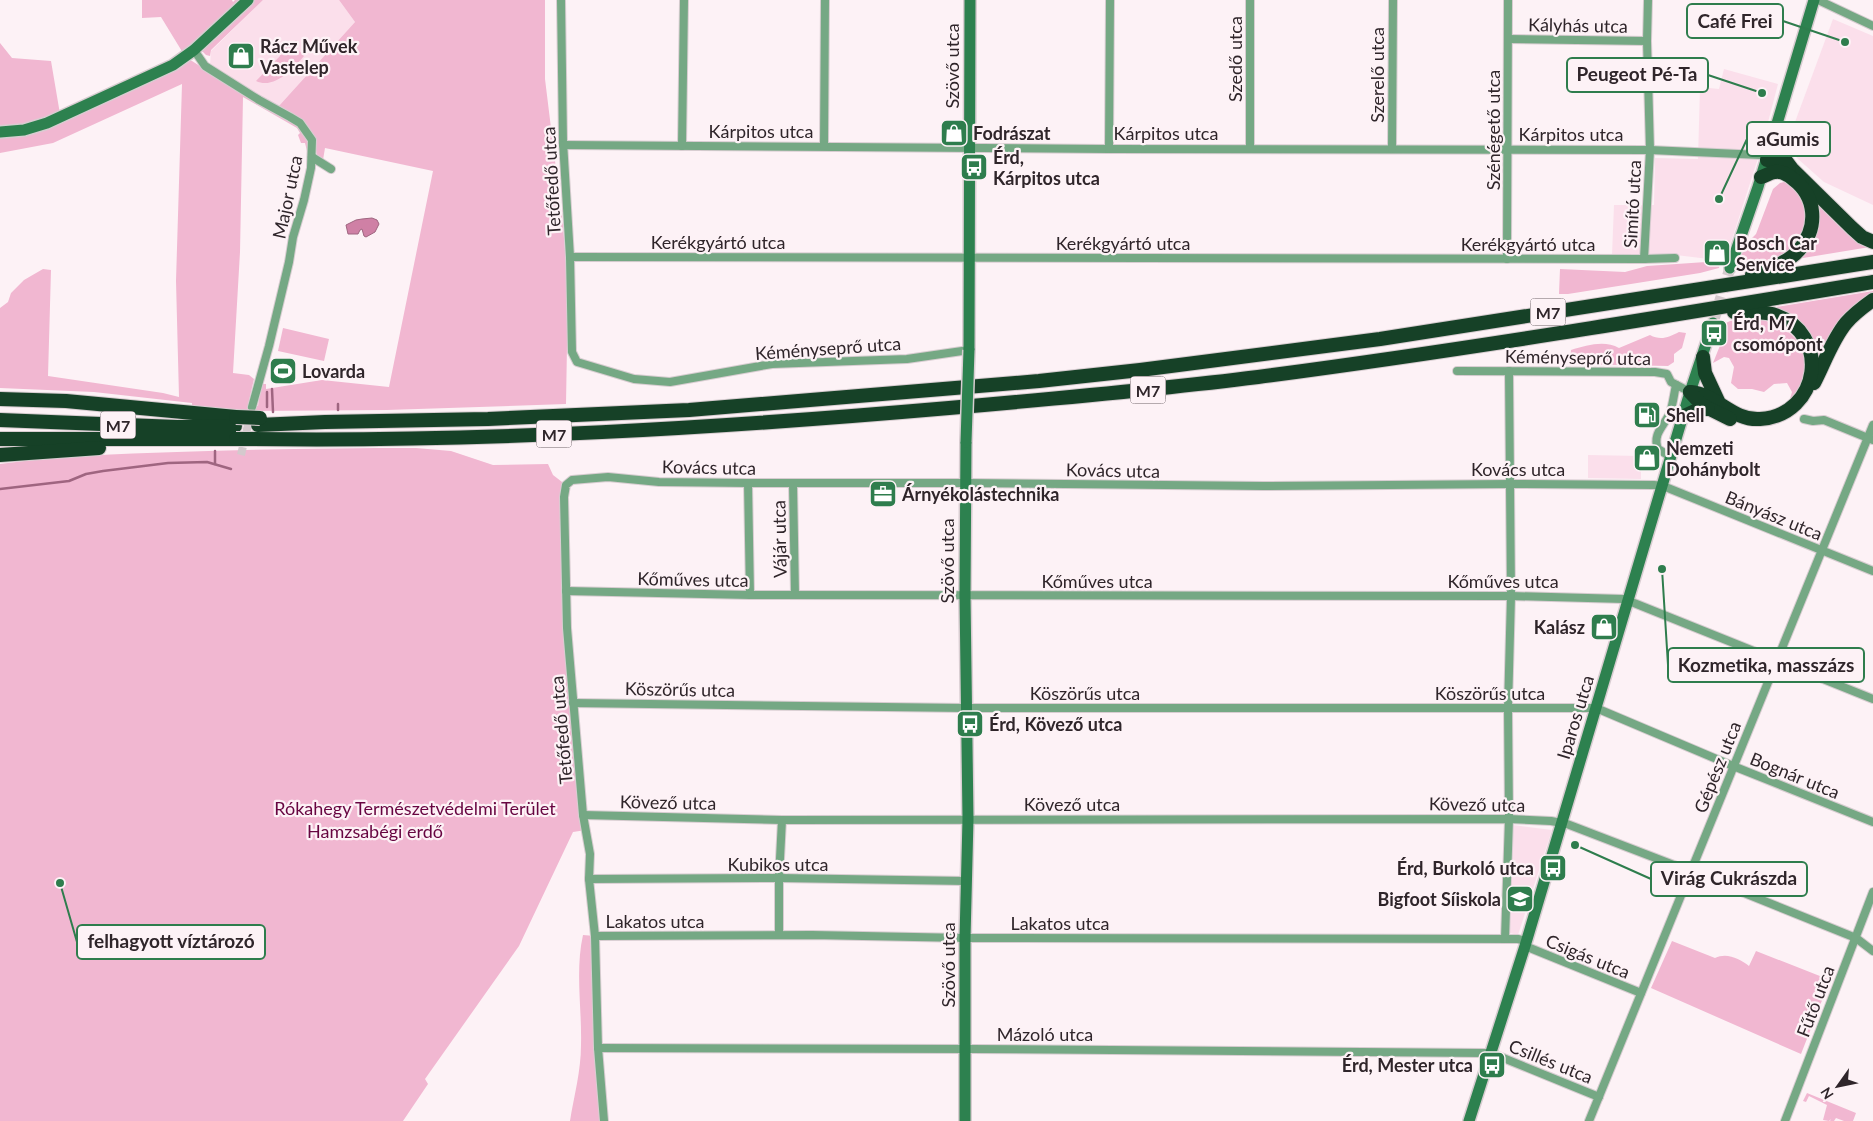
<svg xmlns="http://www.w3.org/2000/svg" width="1873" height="1121" viewBox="0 0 1873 1121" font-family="Lato,sans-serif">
	<rect width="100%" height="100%" fill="#fdf2f6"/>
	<!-- built -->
	<g fill="#fbdfeb">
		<path d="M 263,0 L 339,0 L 355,22 L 278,107 L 210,65 L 211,51 Z"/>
		<path d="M 1833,19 L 1873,36 L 1873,205 L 1824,182 L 1797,158 L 1788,141 Z"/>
		<path d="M 1724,69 L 1778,84 L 1761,149 L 1725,261 L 1676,255 L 1612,255 L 1614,205 L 1654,205 L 1655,158 L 1698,159 L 1700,87 L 1719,89 Z"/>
		<path d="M 1588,455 L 1641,456 L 1641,479 L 1588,478 Z"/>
		<path d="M 1513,825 L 1552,830 L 1518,935 L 1510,933 Z"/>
	</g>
	<!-- green -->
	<g fill="#f1b7d1">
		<path d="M 142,0 L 232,0 L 233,2 L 235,0 L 243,0 L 183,53 L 161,17 L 142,18 Z"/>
		<path d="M 254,0 L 263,0 L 211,50 L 210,56 L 206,55 L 202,51 L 207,45 Z"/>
		<path d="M 339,0 L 545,0 L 545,79 L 563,226 L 568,287 L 566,404 L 387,410 L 244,411 L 192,407 L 192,403 L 94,392 L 0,388 L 0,308 L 8,302 L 11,293 L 24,280 L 43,269 L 51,270 L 48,376 L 163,393 L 179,397 L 176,281 L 182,84 L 53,143 L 0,153 L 0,135 L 26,133 L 56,124 L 154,78 L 186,61 L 192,61 L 258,103 L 296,123 L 307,135 L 309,142 L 308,155 L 305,143 L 301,143 L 298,135 L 300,133 L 297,128 L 243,97 L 240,252 L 233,373 L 249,375 L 254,379 L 248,405 L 258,406 L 261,384 L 266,384 L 266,389 L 322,380 L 389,387 L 433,171 L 325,148 L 323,160 L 321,161 C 313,153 318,147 314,138 C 308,123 291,115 278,107 L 355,22 Z"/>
		<path d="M 296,40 L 299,43 L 296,47 L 304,56 C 294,68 274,90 256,81 L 280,56 L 279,51 L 289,41 L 292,44 Z"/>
		<path d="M 0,43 L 12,58 L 51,61 L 60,114 L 24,125 L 0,128 Z"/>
		<path d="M 1784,182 L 1794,184 L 1806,206 L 1805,233 L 1788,254 L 1764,264 L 1737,268 L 1745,245 L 1756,234 L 1773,189 L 1780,183 Z"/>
		<path d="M 1817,201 L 1870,247 L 1797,259 Z"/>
		<path d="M 1706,262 L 1720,264 L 1719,268 L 1700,273 L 1568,294 L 1559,294 L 1560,269 L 1625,272 L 1647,266 Z"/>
		<path d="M 1873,291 L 1873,295 L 1819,361 C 1813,330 1798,325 1774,309 L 1776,307 Z"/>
		<path d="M 1750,318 C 1798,322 1825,363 1789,402 L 1792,392 L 1787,383 L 1774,384 L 1764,392 L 1752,389 L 1738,389 L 1731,383 L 1734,367 L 1729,358 L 1724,357 L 1713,363 L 1721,343 L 1720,330 L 1722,325 L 1730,321 Z"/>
		<path d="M 283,328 L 329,339 L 324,361 L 278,351 Z"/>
		<path d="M 1679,332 L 1686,333 L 1682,348 L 1674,354 L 1674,362 L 1668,366 L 1570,364 L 1571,350 C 1587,345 1605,340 1619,348 L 1650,335 C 1661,341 1669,337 1679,332 Z"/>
		<path d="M 416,448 L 451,451 L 493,465 L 548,464 L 553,475 L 566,485 L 566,591 L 586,830 L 573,832 L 519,946 L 425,1079 L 428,1084 L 403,1121 L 0,1121 L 0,464 C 59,456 118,454 177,452 C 257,449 337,448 416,448 Z"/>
		<path d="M 583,935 L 595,936 L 604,1121 L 570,1121 C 574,1096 581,1071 581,1045 C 582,1008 575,971 583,935 Z"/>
		<path d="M 1672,941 L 1715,958 C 1727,952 1740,959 1749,966 L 1756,951 L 1830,980 L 1801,1054 L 1651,988 Z"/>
		<path d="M 1807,1093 L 1856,1113 L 1853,1121 L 1844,1121 L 1836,1118 L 1834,1121 L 1830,1121 L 1831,1119 L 1829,1121 L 1823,1120 L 1827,1105 L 1809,1096 L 1806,1102 L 1803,1101 Z"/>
	</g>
	<!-- water -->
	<path fill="#cf80a5" stroke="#9f6580" d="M 362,219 L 372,218 L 377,220 L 379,224 L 375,232 L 366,237 L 364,236 L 362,229 L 360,230 L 358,234 L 348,234 L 346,225 L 356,220 Z"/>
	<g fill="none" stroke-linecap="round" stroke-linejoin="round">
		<!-- stream -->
		<g stroke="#9f6580" stroke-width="2.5">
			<path d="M 272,389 L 273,412"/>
			<path d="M 338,404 L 338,410"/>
			<path d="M 267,407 L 267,392"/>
			<path d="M 215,464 L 215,451"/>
			<path d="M 0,489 L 69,481 L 86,474 L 103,471 L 168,463 L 207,462 L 231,469"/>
		</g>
		<!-- street-tunnel -->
		<path stroke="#d4c9cd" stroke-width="8" stroke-dasharray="8 4" stroke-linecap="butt" d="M 241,455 L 250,416"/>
		<!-- secondary-tunnel -->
		<path stroke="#d4c9cd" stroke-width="11" stroke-dasharray="11 5.5" stroke-linecap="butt" d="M 1713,323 L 1730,268"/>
		<!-- street casing -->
		<g stroke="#d8cdd1" stroke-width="10">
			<g id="street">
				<path d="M 561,0 L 563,142 L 570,257 L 572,352 L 577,362 L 634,379 L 670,382 L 772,364 L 907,359 L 969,350"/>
				<path d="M 1818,0 L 1873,26"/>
				<path d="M 1508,39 L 1647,41"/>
				<path d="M 194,50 L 205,66 L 259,100 L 290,117 L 300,123 L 312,140 L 311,168 L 304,200 L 293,237 L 289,262 L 269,346 L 252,407"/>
				<path d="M 563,145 L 1109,149 L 1650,150 L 1761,155 L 1767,160"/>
				<path d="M 682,146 L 684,0"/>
				<path d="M 824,146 L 825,0"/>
				<path d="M 1250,148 L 1250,0"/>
				<path d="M 1109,149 L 1110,0"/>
				<path d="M 1392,149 L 1393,0"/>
				<path d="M 312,157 L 331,169"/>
				<path d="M 570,257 L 1644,259 L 1675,258"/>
				<path d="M 1507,259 L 1508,0"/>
				<path d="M 1644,259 L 1650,150 L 1647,41 L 1648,0"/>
				<path d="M 1457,371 L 1655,372 L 1667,374 L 1671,382 L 1690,392"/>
				<path d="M 1804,419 L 1813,421 L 1824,420 L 1873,440"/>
				<path d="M 1671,457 L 1658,449 C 1652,434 1664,426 1670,413 C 1673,404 1674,394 1676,385"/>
				<path d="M 748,483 L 750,595"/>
				<path d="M 793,483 L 795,595"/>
				<path d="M 566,591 L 750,595 L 1511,596 L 1624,599 L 1873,699"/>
				<path d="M 573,703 L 965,708 L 1596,708 L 1733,766 L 1873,822"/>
				<path d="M 583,815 L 782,820 L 1509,819 L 1551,821 L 1567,824 L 1692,872 L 1856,938 L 1873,951"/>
				<path d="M 589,879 L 779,878 L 966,881"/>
				<path d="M 779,935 L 779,878 L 782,820"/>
				<path d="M 595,936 L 812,935 L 965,938 L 1518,939 L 1526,941"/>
				<path d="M 1505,939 L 1509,819 L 1508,708 L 1511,596 L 1509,371"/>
				<path d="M 1525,946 L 1641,993"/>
				<path d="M 598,1048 L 972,1049 L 1485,1053 L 1491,1053 L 1599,1097"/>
				<path d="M 604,1121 L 598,1048 L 595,936 L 589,879 L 590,854 L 583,815 L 567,628 L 564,497 L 566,485 L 572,480 L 608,477 L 659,482 L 748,483 L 965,483 L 1263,486 L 1509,484 L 1654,485 L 1663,486 L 1873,571"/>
				<path d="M 1589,1121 L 1873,425"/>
				<path d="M 1785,1121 L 1873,892"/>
			</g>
		</g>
		<!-- secondary casing -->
		<g stroke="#d8cdd1" stroke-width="14">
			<g id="secondary">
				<path d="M 0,132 L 24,130 L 47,123 L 173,65 L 194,50 L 248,0"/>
				<path d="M 1730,268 L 1758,187 L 1814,0"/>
				<path d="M 969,350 L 970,0"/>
				<path d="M 965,1121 L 965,938 L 968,819 L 965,596 L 966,442"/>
				<path d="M 1469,1121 L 1525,946 L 1690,392 L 1713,323"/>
			</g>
		</g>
		<!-- highway casing -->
		<g stroke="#d8cdd1" stroke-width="16">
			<g id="highway">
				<path d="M 1774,134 L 1783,157 L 1792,169 L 1852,228 L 1862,237 L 1873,242"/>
				<path d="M 1767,160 L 1778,161 L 1789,167"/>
				<path d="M 1752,275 C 1768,269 1788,263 1799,250 C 1819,227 1816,196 1793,179 C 1788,175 1781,171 1775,172 C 1771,172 1765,176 1761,177"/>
				<path d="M 1703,357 L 1705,373 L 1718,401"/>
				<path d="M 1814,383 C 1824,364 1832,340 1846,323 C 1854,314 1863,307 1873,300"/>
				<path d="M 1690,392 C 1717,394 1732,421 1760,419 C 1820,416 1833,332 1772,314 C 1760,311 1746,312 1734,312"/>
				<path d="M 1690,392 L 1702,405 L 1730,419"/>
				<path d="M 0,399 L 66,401 L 236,417"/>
				<path d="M 1684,416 L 1699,409 L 1708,409"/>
				<path d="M 0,420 L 177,427 L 235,426"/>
				<path d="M 258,425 L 325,422 L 488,419 L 689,410 L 1039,381 L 1140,370 L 1380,339 L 1873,262"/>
				<path d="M 0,439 L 236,439"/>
				<path d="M 254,439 C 486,442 718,428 949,408 C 1052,399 1155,390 1258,377 C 1464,350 1668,316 1873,282"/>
				<path d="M 0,455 L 99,448"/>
			</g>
		</g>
		<!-- street -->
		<use href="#street" stroke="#75a884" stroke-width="8"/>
		<!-- secondary -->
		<use href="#secondary" stroke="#2d814f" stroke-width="11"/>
		<!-- highway -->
		<use href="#highway" stroke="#164127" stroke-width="14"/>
		<!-- secondary-bridge casing -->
		<g stroke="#d8cdd1" stroke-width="14" stroke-linecap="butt">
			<path id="secondary-bridge" d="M 966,442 L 969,350"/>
		</g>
		<!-- highway-bridge casing -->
		<g stroke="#d8cdd1" stroke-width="16" stroke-linecap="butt">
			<g id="highway-bridge">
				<path d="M 236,417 L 260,418"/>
				<path d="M 236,439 L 254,439"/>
			</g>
		</g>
		<!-- secondary-bridge -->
		<use href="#secondary-bridge" stroke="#2d814f" stroke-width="11"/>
		<!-- highway-bridge -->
		<use href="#highway-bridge" stroke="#164127" stroke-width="14"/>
	</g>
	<!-- icons -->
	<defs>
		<g id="shop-square" transform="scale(1.4375)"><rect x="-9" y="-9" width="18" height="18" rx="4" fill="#2e7d4d" stroke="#fdf2f6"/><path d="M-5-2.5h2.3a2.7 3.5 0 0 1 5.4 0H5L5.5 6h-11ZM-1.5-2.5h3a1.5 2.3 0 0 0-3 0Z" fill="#fff"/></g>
		<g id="bus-square" transform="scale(1.4375)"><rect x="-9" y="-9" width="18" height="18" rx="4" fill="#2e7d4d" stroke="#fdf2f6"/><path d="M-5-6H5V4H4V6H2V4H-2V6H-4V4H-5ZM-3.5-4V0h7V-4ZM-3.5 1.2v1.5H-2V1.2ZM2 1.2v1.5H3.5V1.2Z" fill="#fff"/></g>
		<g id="stadium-square" transform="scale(1.4375)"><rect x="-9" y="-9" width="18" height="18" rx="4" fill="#2e7d4d" stroke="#fdf2f6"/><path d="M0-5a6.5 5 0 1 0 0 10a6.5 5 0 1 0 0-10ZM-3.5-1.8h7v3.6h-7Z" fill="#fff"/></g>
		<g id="fuel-square" transform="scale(1.4375)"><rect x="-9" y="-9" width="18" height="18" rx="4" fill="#2e7d4d" stroke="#fdf2f6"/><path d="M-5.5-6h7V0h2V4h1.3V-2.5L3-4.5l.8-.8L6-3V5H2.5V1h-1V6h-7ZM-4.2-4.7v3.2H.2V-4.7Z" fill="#fff"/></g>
		<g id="office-square" transform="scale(1.4375)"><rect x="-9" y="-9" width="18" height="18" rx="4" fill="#2e7d4d" stroke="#fdf2f6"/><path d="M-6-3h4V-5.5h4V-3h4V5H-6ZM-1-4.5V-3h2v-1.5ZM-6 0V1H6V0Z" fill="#fff"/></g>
		<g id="school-square" transform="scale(1.4375)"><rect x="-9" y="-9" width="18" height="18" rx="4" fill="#2e7d4d" stroke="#fdf2f6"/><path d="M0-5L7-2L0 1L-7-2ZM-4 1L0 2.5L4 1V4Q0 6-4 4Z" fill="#fff"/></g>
	</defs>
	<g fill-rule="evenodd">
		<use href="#shop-square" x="241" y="56"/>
		<use href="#shop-square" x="954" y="133"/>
		<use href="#bus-square" x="974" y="167"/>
		<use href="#shop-square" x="1717" y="253"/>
		<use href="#bus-square" x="1714" y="333"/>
		<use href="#stadium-square" x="283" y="371"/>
		<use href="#fuel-square" x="1647" y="415"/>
		<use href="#shop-square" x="1647" y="458"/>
		<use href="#office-square" x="883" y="494"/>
		<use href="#shop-square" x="1604" y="627"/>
		<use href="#bus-square" x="970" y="724"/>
		<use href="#bus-square" x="1553" y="868"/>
		<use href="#school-square" x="1520" y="899"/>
		<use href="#bus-square" x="1492" y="1065"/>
	</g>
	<g text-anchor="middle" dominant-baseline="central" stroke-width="4.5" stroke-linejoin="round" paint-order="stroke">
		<!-- shield labels -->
		<g fill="#fdf2f6" stroke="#6d6267" stroke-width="1">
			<rect x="1530.5" y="298.5" width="35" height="27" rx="4"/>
			<rect x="1130.5" y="376.5" width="35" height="27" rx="4"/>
			<rect x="100.5" y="411.5" width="35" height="27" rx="4"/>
			<rect x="536.5" y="420.5" width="35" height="27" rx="4"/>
		</g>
		<g font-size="16" font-weight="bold" fill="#2f252a">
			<text x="1548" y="312">M7</text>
			<text x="1148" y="390">M7</text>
			<text x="118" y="425">M7</text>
			<text x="554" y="434">M7</text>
		</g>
		<!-- street labels -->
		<g font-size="18" fill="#2f252a" stroke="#fdf2f6">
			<text transform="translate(1578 25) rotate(1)">Kályhás utca</text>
			<text transform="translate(1235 59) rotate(-90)">Szedő utca</text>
			<text transform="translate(952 66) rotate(-90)">Szövő utca</text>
			<text transform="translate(1377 75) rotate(-90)">Szerelő utca</text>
			<text transform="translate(1493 130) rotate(-90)">Szénégető utca</text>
			<text x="761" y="131">Kárpitos utca</text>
			<text x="1166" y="133">Kárpitos utca</text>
			<text x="1571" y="134">Kárpitos utca</text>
			<text transform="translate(551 181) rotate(-93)">Tetőfedő utca</text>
			<text transform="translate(287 197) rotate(-78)">Major utca</text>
			<text transform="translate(1632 204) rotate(-87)">Simító utca</text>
			<text x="718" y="242">Kerékgyártó utca</text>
			<text x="1123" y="243">Kerékgyártó utca</text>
			<text x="1528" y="244">Kerékgyártó utca</text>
			<text transform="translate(828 348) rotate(-4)">Kéményseprő utca</text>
			<text transform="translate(1578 357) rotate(1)">Kéményseprő utca</text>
			<text transform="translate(709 467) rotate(1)">Kovács utca</text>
			<text x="1518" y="469">Kovács utca</text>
			<text transform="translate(1113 470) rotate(1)">Kovács utca</text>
			<text transform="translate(1774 515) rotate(22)">Bányász utca</text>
			<text transform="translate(779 539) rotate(-91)">Vájár utca</text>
			<text transform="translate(947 561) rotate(-90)">Szövő utca</text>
			<text transform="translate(693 579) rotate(1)">Kőműves utca</text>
			<text x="1097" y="581">Kőműves utca</text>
			<text x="1503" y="581">Kőműves utca</text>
			<text transform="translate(680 689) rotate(1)">Köszörűs utca</text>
			<text x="1085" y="693">Köszörűs utca</text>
			<text x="1490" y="693">Köszörűs utca</text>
			<text transform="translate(1575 717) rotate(-73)">Iparos utca</text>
			<text transform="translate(561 730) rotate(-95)">Tetőfedő utca</text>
			<text transform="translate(1717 767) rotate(-68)">Gépész utca</text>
			<text transform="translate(1795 775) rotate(22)">Bognár utca</text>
			<text transform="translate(668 802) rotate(1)">Kövező utca</text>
			<text x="1072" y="804">Kövező utca</text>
			<text transform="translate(1477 804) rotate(1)">Kövező utca</text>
			<text x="778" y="864">Kubikos utca</text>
			<text x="655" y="921">Lakatos utca</text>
			<text x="1060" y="923">Lakatos utca</text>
			<text transform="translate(1588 956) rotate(22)">Csigás utca</text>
			<text transform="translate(948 965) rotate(-90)">Szövő utca</text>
			<text transform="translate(1815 1001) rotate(-69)">Fűtő utca</text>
			<text x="1045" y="1034">Mázoló utca</text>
			<text transform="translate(1551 1061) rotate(22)">Csillés utca</text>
		</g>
		<!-- poi labels -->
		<g font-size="18" font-weight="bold" fill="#2f252a" stroke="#fdf2f6" text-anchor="start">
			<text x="260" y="46">Rácz Művek<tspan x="260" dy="21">Vastelep</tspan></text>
			<text x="973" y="133">Fodrászat</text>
			<text x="993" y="157">Érd,<tspan x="993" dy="21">Kárpitos utca</tspan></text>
			<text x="1736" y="243">Bosch Car<tspan x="1736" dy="21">Service</tspan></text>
			<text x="1733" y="323">Érd, M7<tspan x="1733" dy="21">csomópont</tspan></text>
			<text x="302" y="371">Lovarda</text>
			<text x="1666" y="415">Shell</text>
			<text x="1666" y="448">Nemzeti<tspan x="1666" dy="21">Dohánybolt</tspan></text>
			<text x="902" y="494">Árnyékolástechnika</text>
			<text x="1585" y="627" text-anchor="end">Kalász</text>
			<text x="989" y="724">Érd, Kövező utca</text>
			<text x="1534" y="868" text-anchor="end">Érd, Burkoló utca</text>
			<text x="1501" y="899" text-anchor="end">Bigfoot Síiskola</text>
			<text x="1473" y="1065" text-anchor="end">Érd, Mester utca</text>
		</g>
		<!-- park labels -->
		<g font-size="18" fill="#670541" stroke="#fdf2f6">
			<text x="415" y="808">Rókahegy Természetvédelmi Terület</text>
			<text x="375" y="831">Hamzsabégi erdő</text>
		</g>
	</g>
	<!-- callouts -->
	<path fill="none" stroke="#2e7d4d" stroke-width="2" d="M1845 42L1783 21M1762 93L1708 75M1719 199L1747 139M1662 569L1668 665M1575 845L1651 879M60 883L77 942"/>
	<g fill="#2e7d4d" stroke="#fdf2f6" stroke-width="2">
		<circle cx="1845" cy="42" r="5"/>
		<circle cx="1762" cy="93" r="5"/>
		<circle cx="1719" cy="199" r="5"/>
		<circle cx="1662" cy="569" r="5"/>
		<circle cx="1575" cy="845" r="5"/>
		<circle cx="60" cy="883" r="5"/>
	</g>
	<g fill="#fdf2f6" stroke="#2e7d4d" stroke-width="2">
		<rect x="1687" y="4" width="96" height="34" rx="5"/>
		<rect x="1567" y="58" width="141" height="34" rx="5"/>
		<rect x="1747" y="122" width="83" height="34" rx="5"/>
		<rect x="1668" y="648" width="196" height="34" rx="5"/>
		<rect x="1651" y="862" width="156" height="34" rx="5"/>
		<rect x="77" y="925" width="188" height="34" rx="5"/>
	</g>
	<g font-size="19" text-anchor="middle" font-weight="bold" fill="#2f252a">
		<text x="1735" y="28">Café Frei</text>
		<text x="1637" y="81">Peugeot Pé-Ta</text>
		<text x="1788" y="146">aGumis</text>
		<text x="1766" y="672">Kozmetika, masszázs</text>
		<text x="1729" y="885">Virág Cukrászda</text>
		<text x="171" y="948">felhagyott víztározó</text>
	</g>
	<!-- north arrow -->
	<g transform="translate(1838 1086) rotate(237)" stroke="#fdf2f6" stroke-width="4" paint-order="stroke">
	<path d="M0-4L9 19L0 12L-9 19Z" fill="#2f252a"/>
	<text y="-8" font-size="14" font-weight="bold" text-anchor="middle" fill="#2f252a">N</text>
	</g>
</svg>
